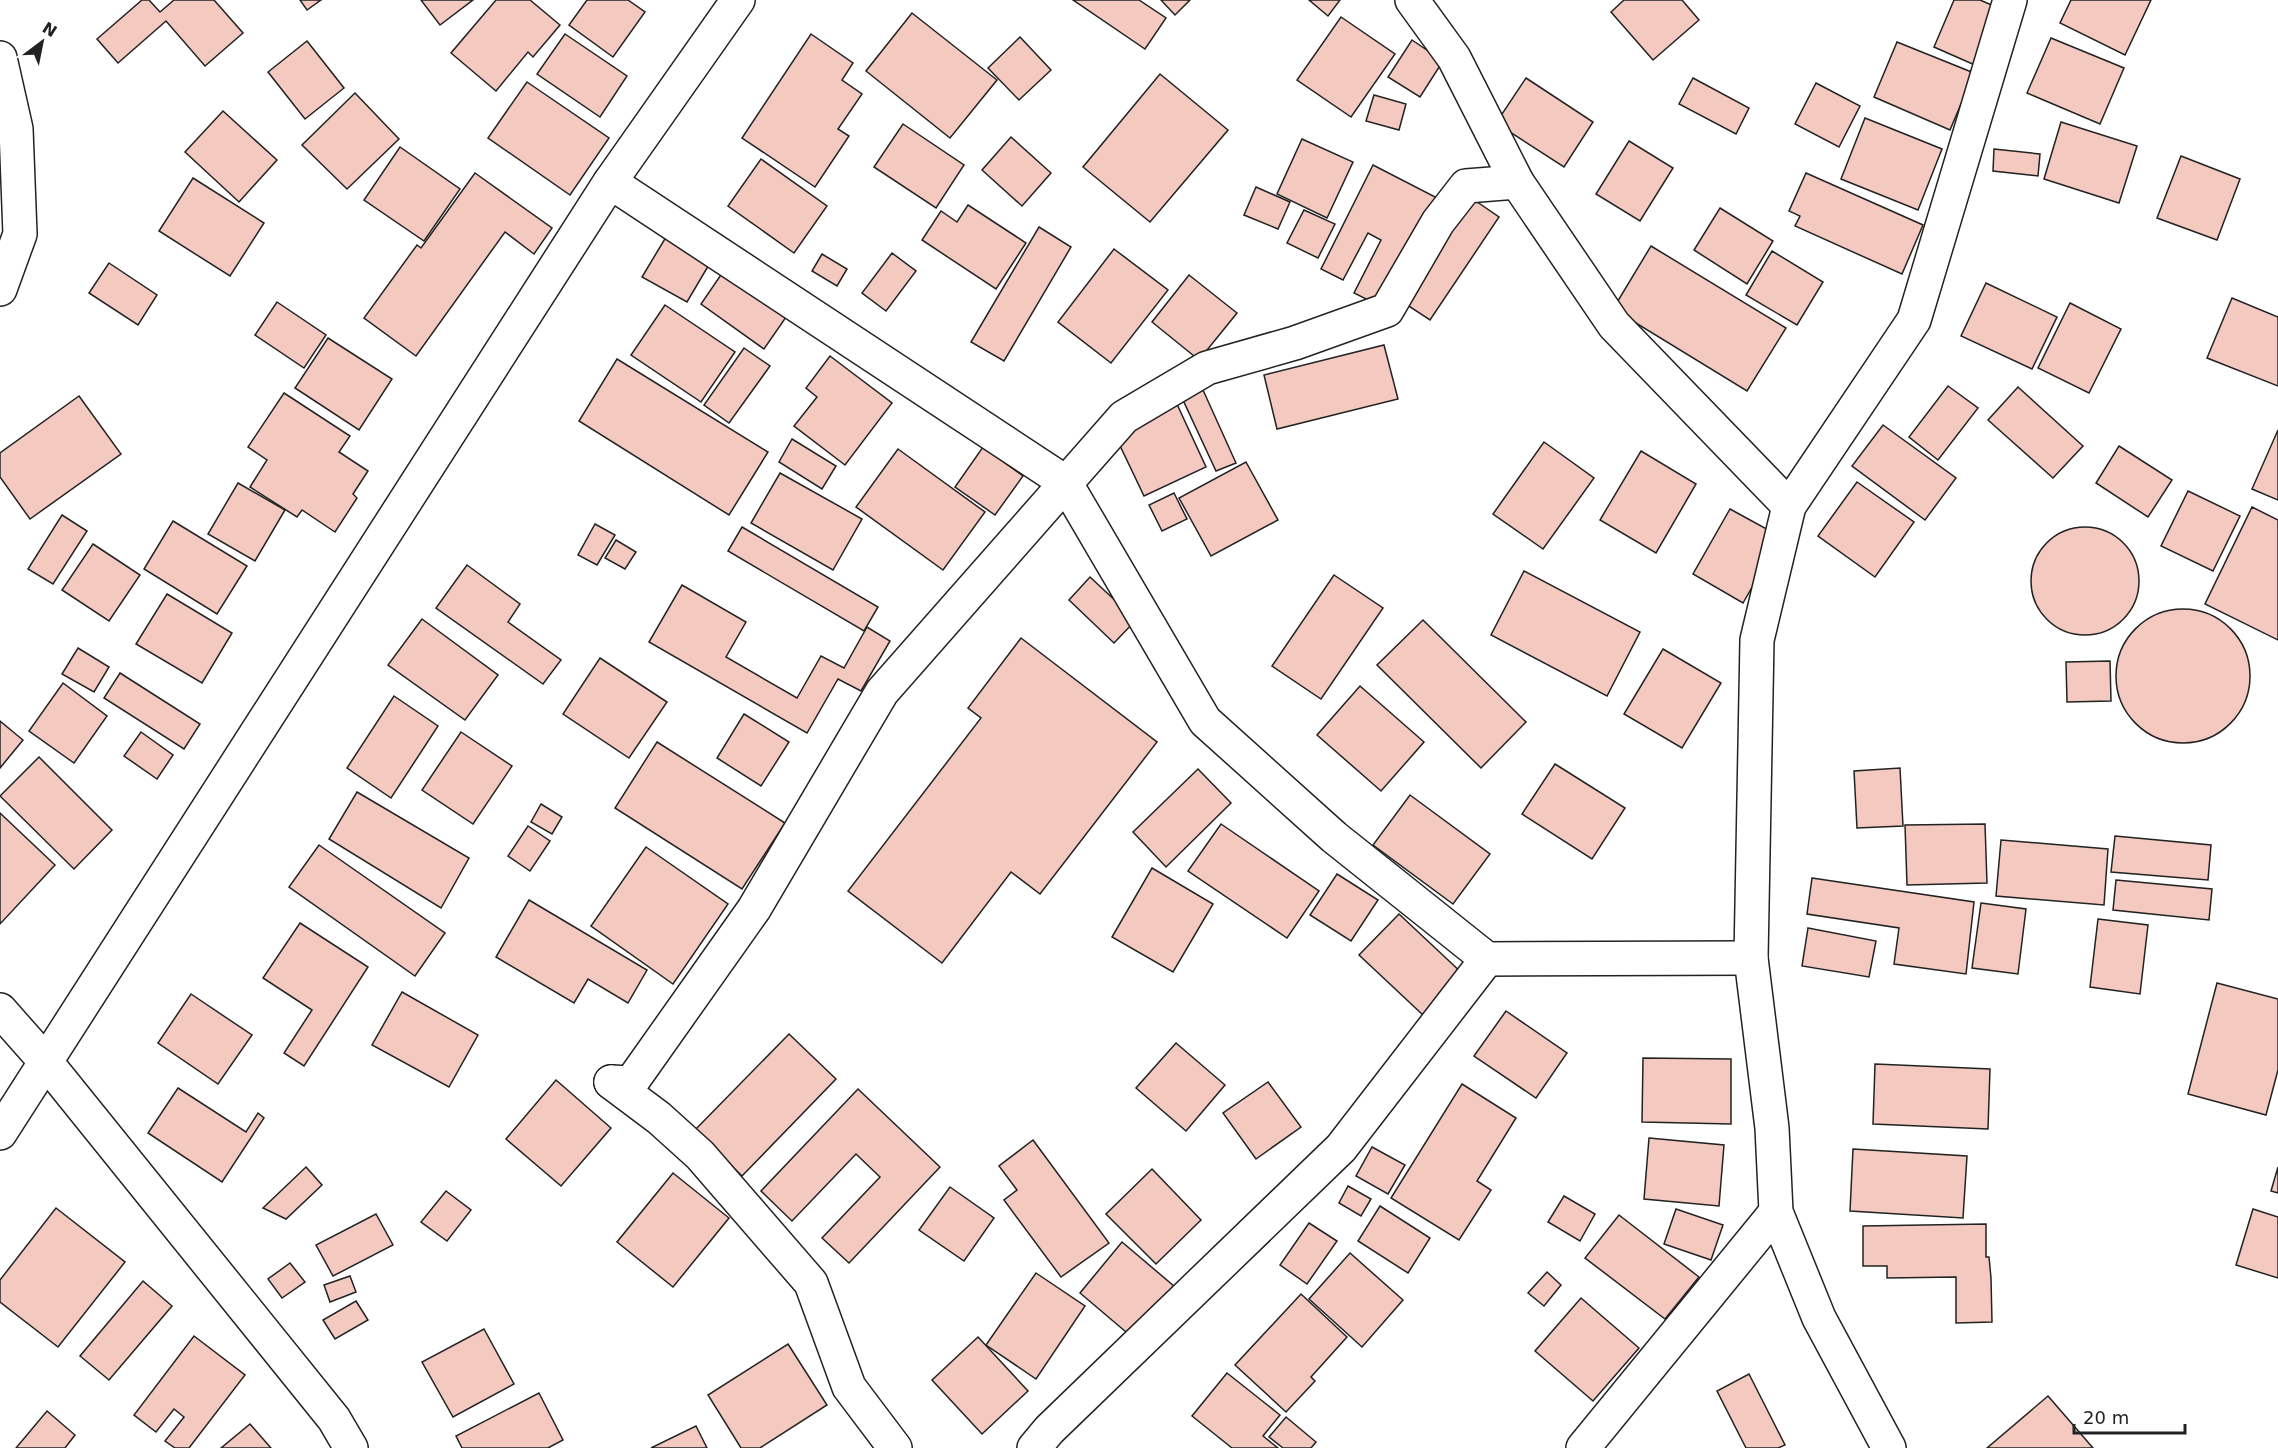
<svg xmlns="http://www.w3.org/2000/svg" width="2278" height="1448" viewBox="0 0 2278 1448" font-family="'DejaVu Sans',sans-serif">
	<rect width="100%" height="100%" fill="#fff"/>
	<!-- building -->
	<g fill="#f3c9c0" stroke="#222" stroke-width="1.5">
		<path d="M 142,0 L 149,0 L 160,12 L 174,0 L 214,0 L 243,33 L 205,66 L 166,21 L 118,63 L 97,39 Z"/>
		<path d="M 300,0 L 321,0 L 307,10 Z"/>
		<path d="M 421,0 L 473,0 L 440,25 Z"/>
		<path d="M 496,0 L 530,0 L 560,25 L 533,57 L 528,52 L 496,91 L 451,53 Z"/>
		<path d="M 587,0 L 628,0 L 645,12 L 613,57 L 569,25 Z"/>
		<path d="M 1073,0 L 1139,0 L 1166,18 L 1145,49 Z"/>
		<path d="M 1161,0 L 1190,0 L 1175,15 Z"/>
		<path d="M 1309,0 L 1340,0 L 1328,16 Z"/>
		<path d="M 1624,0 L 1682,0 L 1699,20 L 1653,60 L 1611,12 Z"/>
		<path d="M 1954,0 L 1980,0 L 2001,9 L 1977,66 L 1934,47 Z"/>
		<path d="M 2071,0 L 2151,0 L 2125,55 L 2060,23 Z"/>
		<path d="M 912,13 L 997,80 L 950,138 L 866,71 Z"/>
		<path d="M 1341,17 L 1395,54 L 1351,117 L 1297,80 Z"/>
		<path d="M 565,34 L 627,76 L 600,117 L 537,74 Z"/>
		<path d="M 811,34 L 853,63 L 842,80 L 862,94 L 838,129 L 849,136 L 815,187 L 742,138 Z"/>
		<path d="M 1020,37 L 1051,70 L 1019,100 L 988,68 Z"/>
		<path d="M 2051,38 L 2124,68 L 2100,124 L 2027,93 Z"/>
		<path d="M 1412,40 L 1443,61 L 1420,97 L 1388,77 Z"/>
		<path d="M 307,41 L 344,88 L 305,119 L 268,72 Z"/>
		<path d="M 1897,42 L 1974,73 L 1950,130 L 1874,97 Z"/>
		<path d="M 1160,74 L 1228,130 L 1150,222 L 1083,167 Z"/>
		<path d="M 1526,78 L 1593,122 L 1564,167 L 1496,123 Z"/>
		<path d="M 1693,78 L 1749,108 L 1736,134 L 1679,104 Z"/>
		<path d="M 527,82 L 609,138 L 570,195 L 488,138 Z"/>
		<path d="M 1816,83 L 1860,106 L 1839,147 L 1795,124 Z"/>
		<path d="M 355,93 L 399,139 L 347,189 L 302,145 Z"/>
		<path d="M 1374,95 L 1406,104 L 1399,130 L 1366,121 Z"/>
		<path d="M 223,111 L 277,160 L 239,202 L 185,152 Z"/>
		<path d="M 1865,118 L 1942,149 L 1918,210 L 1841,179 Z"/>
		<path d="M 2061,122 L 2137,146 L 2119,203 L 2044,179 Z"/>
		<path d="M 903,124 L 964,165 L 936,208 L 874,167 Z"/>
		<path d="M 1011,137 L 1051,173 L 1022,206 L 982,170 Z"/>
		<path d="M 1302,139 L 1353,162 L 1327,218 L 1277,194 Z"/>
		<path d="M 1629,141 L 1673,168 L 1640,221 L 1596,194 Z"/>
		<path d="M 400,147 L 460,189 L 424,241 L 364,200 Z"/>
		<path d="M 1994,149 L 2040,154 L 2038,176 L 1993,171 Z"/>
		<path d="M 2181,156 L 2240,179 L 2217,240 L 2157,218 Z"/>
		<path d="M 761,159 L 827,206 L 794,253 L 728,206 Z"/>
		<path d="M 1373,165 L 1443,201 L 1384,308 L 1354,293 L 1381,240 L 1368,233 L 1343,280 L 1321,269 Z"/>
		<path d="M 475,173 L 552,228 L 534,254 L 505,232 L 416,356 L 364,318 L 417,245 L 421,248 Z"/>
		<path d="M 1806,173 L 1923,225 L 1902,274 L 1795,226 L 1800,216 L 1789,211 Z"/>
		<path d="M 193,178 L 264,223 L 230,276 L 159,231 Z"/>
		<path d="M 1256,187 L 1290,202 L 1278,229 L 1244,215 Z"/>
		<path d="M 1467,195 L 1499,217 L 1430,320 L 1398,299 Z"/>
		<path d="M 968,205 L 1026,243 L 996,289 L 922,240 L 941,211 L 957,222 Z"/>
		<path d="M 1720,208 L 1773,241 L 1747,284 L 1694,250 Z"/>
		<path d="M 1304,210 L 1335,224 L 1318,258 L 1287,243 Z"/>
		<path d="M 1039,227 L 1071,247 L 1004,361 L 971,342 Z"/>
		<path d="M 666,237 L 710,263 L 687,302 L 642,277 Z"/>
		<path d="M 1651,246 L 1786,328 L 1747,391 L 1613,309 Z"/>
		<path d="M 1114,249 L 1168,290 L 1111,363 L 1058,322 Z"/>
		<path d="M 1772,251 L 1823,282 L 1797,325 L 1746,295 Z"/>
		<path d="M 892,253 L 916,271 L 886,311 L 862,293 Z"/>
		<path d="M 822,254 L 847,269 L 837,286 L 812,271 Z"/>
		<path d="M 109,263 L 157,295 L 138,325 L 89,293 Z"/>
		<path d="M 729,263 L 793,307 L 764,349 L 701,304 Z"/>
		<path d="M 1189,275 L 1237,313 L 1199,360 L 1152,322 Z"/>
		<path d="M 1986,283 L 2057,317 L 2032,369 L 1961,336 Z"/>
		<path d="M 2232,298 L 2278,317 L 2278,386 L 2207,358 Z"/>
		<path d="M 277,302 L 326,335 L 304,368 L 255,335 Z"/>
		<path d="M 2070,303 L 2121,329 L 2089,393 L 2038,368 Z"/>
		<path d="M 665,305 L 735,352 L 701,402 L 631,355 Z"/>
		<path d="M 328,338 L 392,379 L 359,430 L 295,388 Z"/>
		<path d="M 1384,345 L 1398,399 L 1277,429 L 1264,375 Z"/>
		<path d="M 744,348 L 770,366 L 729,423 L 704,405 Z"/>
		<path d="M 830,356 L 892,403 L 845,465 L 794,426 L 817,397 L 806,388 Z"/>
		<path d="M 617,359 L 768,452 L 729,515 L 579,421 Z"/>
		<path d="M 1948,386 L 1978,408 L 1938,460 L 1909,437 Z"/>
		<path d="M 2018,387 L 2083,446 L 2053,478 L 1988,420 Z"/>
		<path d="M 1203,390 L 1236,463 L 1216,471 L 1183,400 Z"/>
		<path d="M 284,393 L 350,436 L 339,452 L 368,471 L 353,494 L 357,498 L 335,532 L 302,510 L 297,517 L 250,487 L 267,460 L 248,447 Z"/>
		<path d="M 79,396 L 121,454 L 30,519 L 0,477 L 0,453 Z"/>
		<path d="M 1176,402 L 1206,467 L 1144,496 L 1113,431 Z"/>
		<path d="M 1883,425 L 1956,478 L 1925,520 L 1852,466 Z"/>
		<path d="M 2278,430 L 2278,500 L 2252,489 Z"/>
		<path d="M 792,439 L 836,466 L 822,489 L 779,462 Z"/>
		<path d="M 1544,442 L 1594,478 L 1543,549 L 1493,514 Z"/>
		<path d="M 2119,446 L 2172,480 L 2148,517 L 2096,483 Z"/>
		<path d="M 983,447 L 1023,476 L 995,515 L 955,487 Z"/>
		<path d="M 898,449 L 985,512 L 943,570 L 856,507 Z"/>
		<path d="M 1641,451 L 1696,484 L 1656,553 L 1600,520 Z"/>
		<path d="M 1246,462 L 1278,520 L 1211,556 L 1179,498 Z"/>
		<path d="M 780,473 L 862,519 L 833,570 L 751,523 Z"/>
		<path d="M 1857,482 L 1914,522 L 1875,577 L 1818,536 Z"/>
		<path d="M 238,483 L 285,510 L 255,561 L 208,534 Z"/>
		<path d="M 2188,491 L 2240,516 L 2213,571 L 2161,546 Z"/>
		<path d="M 1174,493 L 1187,519 L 1162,531 L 1149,505 Z"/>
		<path d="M 2252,507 L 2278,520 L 2278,640 L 2205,604 Z"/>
		<path d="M 1730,509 L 1781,537 L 1743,603 L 1693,574 Z"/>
		<path d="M 62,515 L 87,531 L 53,584 L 28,569 Z"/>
		<path d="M 173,521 L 247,566 L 217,614 L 144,569 Z"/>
		<path d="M 595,524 L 615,535 L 597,565 L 578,555 Z"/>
		<path d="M 742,527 L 878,607 L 864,631 L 728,551 Z"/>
		<circle cx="2085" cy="581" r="54"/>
		<path d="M 616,540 L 636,552 L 625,569 L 605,558 Z"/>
		<path d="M 93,544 L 140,575 L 109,621 L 62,590 Z"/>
		<path d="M 467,565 L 520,604 L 508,622 L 561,660 L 543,684 L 436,608 Z"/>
		<path d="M 1524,571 L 1640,632 L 1607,696 L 1491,635 Z"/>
		<path d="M 1334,575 L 1383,608 L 1321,699 L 1272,666 Z"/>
		<path d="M 1090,577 L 1136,620 L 1114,643 L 1069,600 Z"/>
		<path d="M 682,585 L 746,622 L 726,657 L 797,698 L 821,656 L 844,668 L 867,627 L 890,641 L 861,691 L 838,679 L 807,733 L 649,642 Z"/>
		<path d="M 167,594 L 232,633 L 202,683 L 136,644 Z"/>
		<circle cx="2183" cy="676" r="67"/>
		<path d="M 422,619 L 498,675 L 465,720 L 388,665 Z"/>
		<path d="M 1423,620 L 1526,722 L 1481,768 L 1377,665 Z"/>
		<path d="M 1021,638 L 1157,742 L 1040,894 L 1011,872 L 942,963 L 848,891 L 981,718 L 968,708 Z"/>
		<path d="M 78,648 L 109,667 L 94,692 L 62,674 Z"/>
		<path d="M 1663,649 L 1721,683 L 1682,748 L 1624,714 Z"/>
		<path d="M 600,658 L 667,702 L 629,758 L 563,714 Z"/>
		<path d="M 2110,661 L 2111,701 L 2067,702 L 2066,662 Z"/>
		<path d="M 120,673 L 200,724 L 184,749 L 104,698 Z"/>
		<path d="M 63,683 L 107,716 L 74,763 L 29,731 Z"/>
		<path d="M 1360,686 L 1424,742 L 1381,791 L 1317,735 Z"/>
		<path d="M 394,696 L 438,726 L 391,798 L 347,768 Z"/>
		<path d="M 744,714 L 789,742 L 761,786 L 717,758 Z"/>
		<path d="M 0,721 L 23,740 L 0,768 Z"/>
		<path d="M 141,732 L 173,755 L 157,779 L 124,756 Z"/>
		<path d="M 461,732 L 512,766 L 473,824 L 422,790 Z"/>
		<path d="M 657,742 L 785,823 L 742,889 L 615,808 Z"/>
		<path d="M 39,757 L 112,830 L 74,869 L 0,796 Z"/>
		<path d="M 1555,764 L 1625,808 L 1592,859 L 1522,814 Z"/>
		<path d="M 1900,768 L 1903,826 L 1857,828 L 1854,771 Z"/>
		<path d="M 1198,769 L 1231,803 L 1166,867 L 1133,832 Z"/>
		<path d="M 357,792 L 469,858 L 441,908 L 329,839 Z"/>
		<path d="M 1410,795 L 1490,854 L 1453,904 L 1373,845 Z"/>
		<path d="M 541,804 L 562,817 L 552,834 L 531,822 Z"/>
		<path d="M 0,813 L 55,865 L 0,924 Z"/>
		<path d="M 1221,824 L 1319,891 L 1287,938 L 1188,871 Z"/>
		<path d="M 1985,824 L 1987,883 L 1907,885 L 1905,825 Z"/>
		<path d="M 528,826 L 550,841 L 530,871 L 508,856 Z"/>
		<path d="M 2115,836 L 2211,845 L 2208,880 L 2111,872 Z"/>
		<path d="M 2001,840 L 2108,849 L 2104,905 L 1996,896 Z"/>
		<path d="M 319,845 L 445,933 L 415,976 L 289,887 Z"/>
		<path d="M 646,847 L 728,904 L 673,984 L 591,926 Z"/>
		<path d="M 1152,868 L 1213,904 L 1173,972 L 1112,937 Z"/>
		<path d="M 1337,874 L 1378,900 L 1351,941 L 1310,915 Z"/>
		<path d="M 1812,878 L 1974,902 L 1966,974 L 1894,964 L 1899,928 L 1807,914 Z"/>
		<path d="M 2116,880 L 2212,889 L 2209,920 L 2113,910 Z"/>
		<path d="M 529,900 L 647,970 L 628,1003 L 588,979 L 574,1003 L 496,957 Z"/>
		<path d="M 1981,903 L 2026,909 L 2018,974 L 1972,968 Z"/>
		<path d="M 1399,914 L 1464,975 L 1424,1016 L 1359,955 Z"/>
		<path d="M 2098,919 L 2148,925 L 2140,994 L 2090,987 Z"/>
		<path d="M 300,923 L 368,967 L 304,1066 L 284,1053 L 312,1010 L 263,978 Z"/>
		<path d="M 1808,928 L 1876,941 L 1869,977 L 1802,966 Z"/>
		<path d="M 2217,983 L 2278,999 L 2278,1070 L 2266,1115 L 2188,1094 Z"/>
		<path d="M 402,992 L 478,1035 L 449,1087 L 372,1045 Z"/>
		<path d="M 191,994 L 252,1035 L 218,1084 L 158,1043 Z"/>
		<path d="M 1506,1011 L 1567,1053 L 1536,1098 L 1474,1056 Z"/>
		<path d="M 789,1034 L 836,1079 L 742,1176 L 695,1130 Z"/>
		<path d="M 1176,1043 L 1225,1085 L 1186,1131 L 1136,1088 Z"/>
		<path d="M 1643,1058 L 1731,1059 L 1731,1124 L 1642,1122 Z"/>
		<path d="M 1875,1064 L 1990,1069 L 1988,1129 L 1873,1124 Z"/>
		<path d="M 556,1080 L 611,1128 L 561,1186 L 506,1139 Z"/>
		<path d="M 1268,1082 L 1301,1127 L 1256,1159 L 1223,1113 Z"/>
		<path d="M 1462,1084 L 1516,1118 L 1477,1181 L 1491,1190 L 1459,1240 L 1391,1198 Z"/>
		<path d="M 178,1088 L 246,1132 L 258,1113 L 264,1118 L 222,1182 L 148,1133 Z"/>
		<path d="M 858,1089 L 940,1167 L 849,1263 L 822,1238 L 880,1177 L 856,1154 L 792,1221 L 761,1191 Z"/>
		<path d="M 1649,1138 L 1724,1145 L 1719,1206 L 1644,1199 Z"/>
		<path d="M 1033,1140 L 1109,1243 L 1061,1277 L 1004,1200 L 1017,1190 L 999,1166 Z"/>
		<path d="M 1372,1147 L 1405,1165 L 1388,1194 L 1356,1176 Z"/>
		<path d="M 1853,1149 L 1967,1156 L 1963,1218 L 1850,1211 Z"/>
		<path d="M 306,1167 L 322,1185 L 286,1219 L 263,1208 Z"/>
		<path d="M 2278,1167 L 2278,1193 L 2271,1191 Z"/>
		<path d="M 1152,1169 L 1201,1220 L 1156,1264 L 1106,1214 Z"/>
		<path d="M 673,1173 L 729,1218 L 673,1287 L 617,1242 Z"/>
		<path d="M 1348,1186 L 1371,1199 L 1361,1216 L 1339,1203 Z"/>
		<path d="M 950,1187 L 994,1218 L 964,1261 L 919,1230 Z"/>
		<path d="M 446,1191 L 471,1210 L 447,1241 L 421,1222 Z"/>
		<path d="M 1564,1196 L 1595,1214 L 1580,1241 L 1548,1222 Z"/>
		<path d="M 1380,1206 L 1430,1238 L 1408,1273 L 1358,1241 Z"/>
		<path d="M 56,1208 L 125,1262 L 58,1347 L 0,1302 L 0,1280 Z"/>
		<path d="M 1676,1209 L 1723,1225 L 1711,1260 L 1664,1244 Z"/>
		<path d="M 2253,1209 L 2278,1217 L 2278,1278 L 2236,1265 Z"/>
		<path d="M 376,1214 L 393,1245 L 333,1276 L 316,1245 Z"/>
		<path d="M 1619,1215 L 1699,1277 L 1665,1319 L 1585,1258 Z"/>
		<path d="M 1309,1223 L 1337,1241 L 1307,1284 L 1280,1265 Z"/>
		<path d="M 1986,1224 L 1986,1257 L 1989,1257 L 1991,1278 L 1992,1322 L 1956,1323 L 1956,1277 L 1887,1278 L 1887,1266 L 1863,1266 L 1863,1226 Z"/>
		<path d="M 1122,1242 L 1181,1292 L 1139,1343 L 1080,1293 Z"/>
		<path d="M 1350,1253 L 1403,1300 L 1362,1347 L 1309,1299 Z"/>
		<path d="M 290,1263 L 305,1282 L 282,1298 L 268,1279 Z"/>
		<path d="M 1547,1272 L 1561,1285 L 1544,1306 L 1528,1293 Z"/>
		<path d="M 1036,1273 L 1085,1306 L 1036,1379 L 986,1345 Z"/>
		<path d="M 350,1276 L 356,1292 L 330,1302 L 324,1285 Z"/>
		<path d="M 143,1281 L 172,1306 L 109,1380 L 80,1356 Z"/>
		<path d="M 1301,1294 L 1347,1337 L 1311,1377 L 1315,1381 L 1286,1412 L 1235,1365 Z"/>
		<path d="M 1581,1298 L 1639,1348 L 1593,1401 L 1535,1351 Z"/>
		<path d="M 356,1301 L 368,1320 L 335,1339 L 323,1320 Z"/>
		<path d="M 484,1329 L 514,1384 L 453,1417 L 422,1362 Z"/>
		<path d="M 194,1336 L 245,1375 L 189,1448 L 175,1448 L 165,1441 L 184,1417 L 174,1409 L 156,1432 L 134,1415 Z"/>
		<path d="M 978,1337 L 1028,1391 L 982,1434 L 932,1380 Z"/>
		<path d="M 788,1344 L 827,1405 L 760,1448 L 741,1448 L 708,1395 Z"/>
		<path d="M 1227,1373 L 1280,1415 L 1263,1436 L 1278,1448 L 1232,1448 L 1192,1416 Z"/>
		<path d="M 1749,1374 L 1785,1445 L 1778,1448 L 1746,1448 L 1717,1391 Z"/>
		<path d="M 539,1393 L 563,1440 L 548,1448 L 462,1448 L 456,1436 Z"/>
		<path d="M 2048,1396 L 2093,1448 L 1987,1448 Z"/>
		<path d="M 47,1411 L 75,1435 L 65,1448 L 16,1448 Z"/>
		<path d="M 1286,1417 L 1316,1442 L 1311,1448 L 1283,1448 L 1269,1437 Z"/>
		<path d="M 250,1424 L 271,1448 L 221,1448 Z"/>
		<path d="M 696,1426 L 707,1448 L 651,1448 Z"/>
	</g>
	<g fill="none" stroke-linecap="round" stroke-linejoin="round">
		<!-- minor casing -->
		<g stroke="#222" stroke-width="36">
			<g id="minor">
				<path d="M 1412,0 L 1454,58 L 1517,182 L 1614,325 L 1789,506"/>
				<path d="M 0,58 L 16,129 L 20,234 L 0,289"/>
				<path d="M 610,182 L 1065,482 L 1205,721 L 1334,837 L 1487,959 L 1751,958"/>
				<path d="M 0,1010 L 46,1062 L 334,1419 L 351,1448"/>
				<path d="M 611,1082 L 631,1083 L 754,909 L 882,692 L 1124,417 L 1207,368 L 1295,343 L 1387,310 L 1438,222 L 1466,186 L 1517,182"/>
				<path d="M 611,1082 L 659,1118 L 700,1155 L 811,1283 L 849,1387 L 895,1448"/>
				<path d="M 1034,1448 L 1049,1430 L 1341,1148 L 1487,959"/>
				<path d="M 1583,1448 L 1776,1212"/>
				<path d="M 1889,1448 L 1819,1318 L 1776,1212 L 1772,1128 L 1751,958 L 1757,640 L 1789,506 L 1914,320 L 2010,0"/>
			</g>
		</g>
		<!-- major casing -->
		<g stroke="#222" stroke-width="36">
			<path id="major" d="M 0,1133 L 610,182 L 738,0"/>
		</g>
		<!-- minor -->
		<use href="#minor" stroke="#fff" stroke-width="33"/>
		<!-- major -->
		<use href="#major" stroke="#fff" stroke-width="33"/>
	</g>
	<!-- north arrow -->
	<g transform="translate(42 42) rotate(32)" stroke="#ffffff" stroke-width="4.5" paint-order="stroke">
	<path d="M0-4.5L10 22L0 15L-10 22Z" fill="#222222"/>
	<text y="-9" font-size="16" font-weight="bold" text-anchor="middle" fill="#222222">N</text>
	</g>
	<!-- scale -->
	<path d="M2074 1424v9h111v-9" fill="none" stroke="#222222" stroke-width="3"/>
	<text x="2083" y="1424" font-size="18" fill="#222222" stroke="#ffffff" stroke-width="4.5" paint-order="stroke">20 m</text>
</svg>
